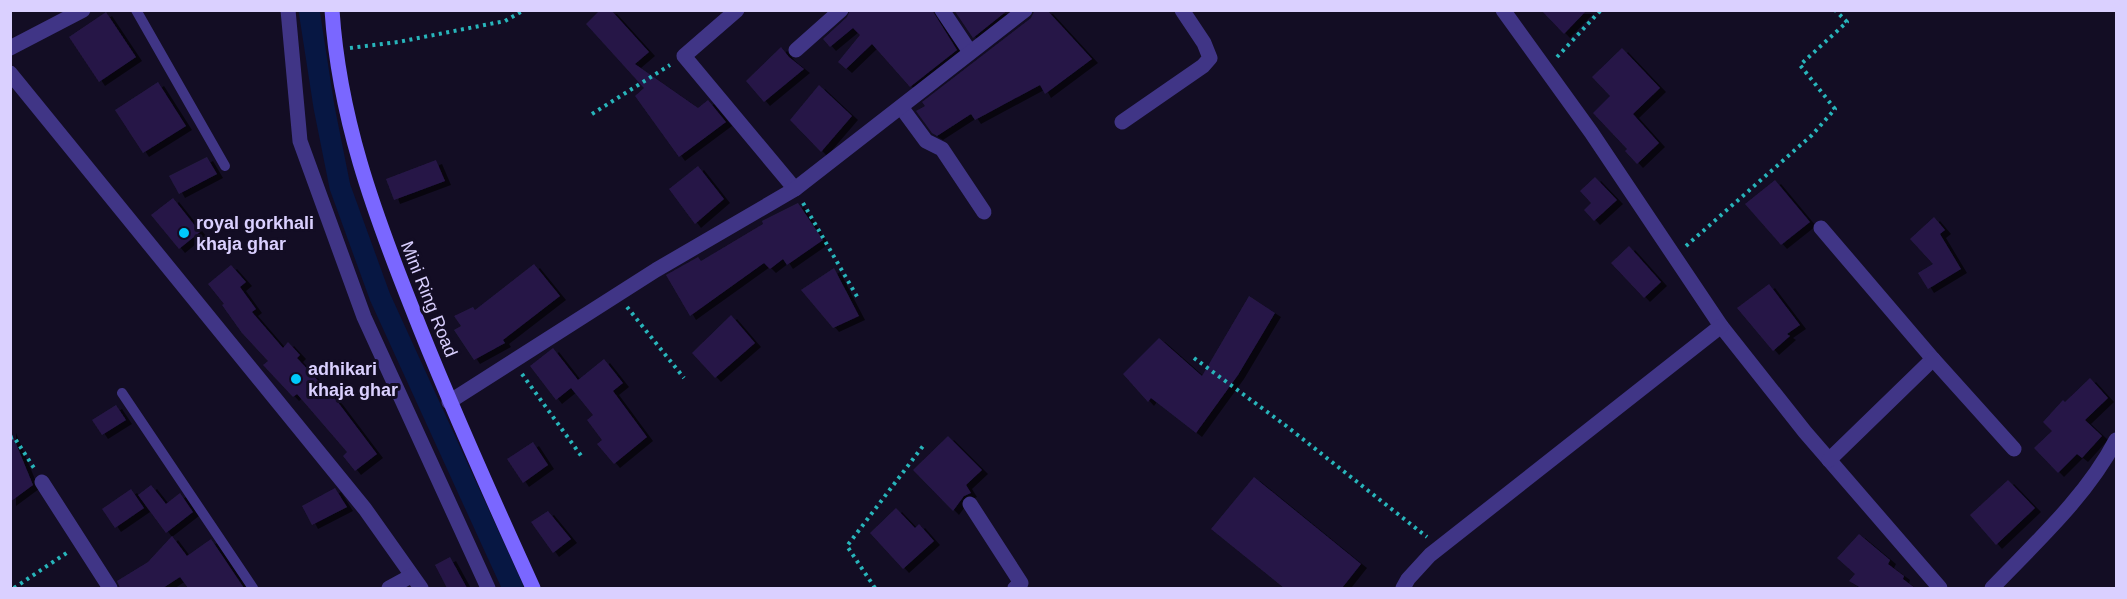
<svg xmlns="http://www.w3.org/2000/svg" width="2127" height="599" viewBox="0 0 2127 599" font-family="Arial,sans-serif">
	<defs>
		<filter id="shadow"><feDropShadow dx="6" dy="4" stdDeviation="0" flood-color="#0009"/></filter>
	</defs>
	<rect width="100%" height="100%" fill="#130d24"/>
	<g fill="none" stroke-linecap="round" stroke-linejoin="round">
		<!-- canal -->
		<path stroke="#071743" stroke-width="21" d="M 309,10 L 324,107 L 340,187 L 380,297 L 513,588"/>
	</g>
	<!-- building -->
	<g fill="#261846" filter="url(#shadow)">
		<path d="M 600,10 L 611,10 L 649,52 L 635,64 L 698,108 L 708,100 L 726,122 L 679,157 L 635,96 L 644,88 L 586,24 Z"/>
		<path d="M 850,10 L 932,10 L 957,50 L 910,87 L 872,44 L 846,69 L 838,62 L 860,35 L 853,28 L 830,47 L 823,39 L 847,17 Z"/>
		<path d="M 954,10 L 1008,10 L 973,38 Z"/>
		<path d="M 1035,10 L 1047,10 L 1092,59 L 1045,94 L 1040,85 L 975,120 L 971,114 L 937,136 L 932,133 L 916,111 L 925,106 L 922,102 L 1031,18 Z"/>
		<path d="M 1541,10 L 1587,10 L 1564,34 Z"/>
		<path d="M 106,12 L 136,57 L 99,82 L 69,37 Z"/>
		<path d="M 781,47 L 789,57 L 804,69 L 764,102 L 746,81 Z"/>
		<path d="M 1622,48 L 1660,88 L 1633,114 L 1659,143 L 1637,164 L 1625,151 L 1627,149 L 1593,113 L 1610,96 L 1592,77 Z"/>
		<path d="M 158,82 L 186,126 L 143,153 L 115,110 Z"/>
		<path d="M 819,85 L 852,116 L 821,152 L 790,120 Z"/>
		<path d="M 207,157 L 217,174 L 179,194 L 169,176 Z"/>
		<path d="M 436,160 L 445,181 L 394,200 L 386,179 Z"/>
		<path d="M 698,166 L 724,199 L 695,224 L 669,189 Z"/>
		<path d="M 1595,177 L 1617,200 L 1594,221 L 1584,210 L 1591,203 L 1580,191 Z"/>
		<path d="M 1775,180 L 1810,222 L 1781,245 L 1745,204 Z"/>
		<path d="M 173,198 L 200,232 L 179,249 L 151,215 Z"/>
		<path d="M 798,203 L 823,240 L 787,265 L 783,259 L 770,269 L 764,263 L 690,316 L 666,275 L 698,257 L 701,261 L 763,224 L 762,221 Z"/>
		<path d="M 1934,217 L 1945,230 L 1940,234 L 1961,269 L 1928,289 L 1918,273 L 1933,264 L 1910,239 Z"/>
		<path d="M 1629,246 L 1661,282 L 1644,298 L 1611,263 Z"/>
		<path d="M 534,264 L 560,296 L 503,340 L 505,343 L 474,360 L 454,330 L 461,326 L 454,316 L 473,307 L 475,310 Z"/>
		<path d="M 231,265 L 246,282 L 240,287 L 256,309 L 252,312 L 283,348 L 288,342 L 300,355 L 297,358 L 337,401 L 377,454 L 355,471 L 343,456 L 347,452 L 297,394 L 293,397 L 263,365 L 268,361 L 242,333 L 222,305 L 224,304 L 208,284 Z"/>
		<path d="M 834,268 L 859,316 L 833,328 L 801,290 Z"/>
		<path d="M 1769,284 L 1800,325 L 1787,334 L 1790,336 L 1773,351 L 1737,308 Z"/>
		<path d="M 1249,296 L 1275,313 L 1238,375 L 1196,433 L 1151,398 L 1148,402 L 1123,374 L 1159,338 L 1202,376 Z"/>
		<path d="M 731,315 L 755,343 L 715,378 L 692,353 Z"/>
		<path d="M 553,348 L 578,380 L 604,359 L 623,383 L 613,391 L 647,437 L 614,464 L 597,444 L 602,440 L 587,420 L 593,415 L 571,388 L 556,400 L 530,366 Z"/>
		<path d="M 2090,378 L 2108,398 L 2085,420 L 2102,436 L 2082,458 L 2077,454 L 2058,473 L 2034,448 L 2052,431 L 2043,422 L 2063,400 L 2065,402 Z"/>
		<path d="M 116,405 L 126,420 L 102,435 L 92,420 Z"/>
		<path d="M 10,429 L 33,485 L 10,502 Z"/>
		<path d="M 948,436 L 982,470 L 966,485 L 971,493 L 964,496 L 953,511 L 913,470 Z"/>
		<path d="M 533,442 L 548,465 L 523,483 L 507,459 Z"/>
		<path d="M 1254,477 L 1361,564 L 1342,588 L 1284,588 L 1211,529 Z"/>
		<path d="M 2008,480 L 2035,508 L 1996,545 L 1970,515 Z"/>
		<path d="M 151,485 L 166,504 L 180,493 L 193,512 L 166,533 L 138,495 Z"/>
		<path d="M 335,488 L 347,507 L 312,525 L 302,506 Z"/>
		<path d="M 131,489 L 144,508 L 115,528 L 102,509 Z"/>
		<path d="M 896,508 L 915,528 L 919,524 L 934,541 L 903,569 L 870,533 Z"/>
		<path d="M 548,511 L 571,539 L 553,553 L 531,522 Z"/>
		<path d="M 1859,534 L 1890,560 L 1888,564 L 1904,576 L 1903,579 L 1915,588 L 1861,588 L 1849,581 L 1855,574 L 1837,558 Z"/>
		<path d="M 172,536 L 187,556 L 211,539 L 244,588 L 188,588 L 180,577 L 163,588 L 120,588 L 117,581 L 148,562 Z"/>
		<path d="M 450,557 L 467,588 L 447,588 L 435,565 Z"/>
	</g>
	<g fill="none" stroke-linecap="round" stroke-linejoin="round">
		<!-- path -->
		<g stroke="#28b5bb" stroke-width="4" stroke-dasharray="3 4.5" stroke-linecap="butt">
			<path d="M 350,48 L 398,42 L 505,21 L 524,10"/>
			<path d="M 1557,57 L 1601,10"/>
			<path d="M 592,114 L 670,65"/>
			<path d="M 803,203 L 859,300"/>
			<path d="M 1686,246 L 1812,135 L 1835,109 L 1800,65 L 1847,22 L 1835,10"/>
			<path d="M 627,307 L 684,378"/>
			<path d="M 1194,358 L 1285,425 L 1427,537"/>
			<path d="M 522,374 L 582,457"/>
			<path d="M 10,438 L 14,437 L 34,468"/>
			<path d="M 14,588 L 68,552"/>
			<path d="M 875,588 L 847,546 L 923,446"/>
		</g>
		<!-- service -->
		<g stroke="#403586" stroke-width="10">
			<path d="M 136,10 L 225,166"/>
			<path d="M 122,393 L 253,588"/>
		</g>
		<!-- minor -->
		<g stroke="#403586" stroke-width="15">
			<path d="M 288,10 L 300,141 L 364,317 L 488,588"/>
			<path d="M 737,10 L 684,56 L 795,189"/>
			<path d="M 942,10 L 970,52"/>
			<path d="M 1503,10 L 1591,132 L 1721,326 L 1805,432 L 1940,588"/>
			<path d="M 10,48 L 83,10"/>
			<path d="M 796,50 L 841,10"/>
			<path d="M 901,107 L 926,141 L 942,149 L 984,212"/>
			<path d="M 1122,122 L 1203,66 L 1210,58 L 1204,43 L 1182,10"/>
			<path d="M 1821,228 L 1933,359 L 1829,460"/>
			<path d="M 1933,359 L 2014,449"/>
			<path d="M 449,402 L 656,270 L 795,189 L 1025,10"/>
			<path d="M 42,482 L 110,588"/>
			<path d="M 970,504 L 1021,583 L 1015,588"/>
			<path d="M 1403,588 L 1408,579 L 1430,555 L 1721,326"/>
			<path d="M 1992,588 C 2036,542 2086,497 2116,440"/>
		</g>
		<!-- tertiary -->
		<g stroke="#403586" stroke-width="15">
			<path d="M 10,73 L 365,509 L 421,588"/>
			<path d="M 389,588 L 411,576"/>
		</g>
		<!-- secondary -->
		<path stroke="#7a67ff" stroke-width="15" d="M 332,10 C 339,117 373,210 412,308 C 449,403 491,496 533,588"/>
	</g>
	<!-- markers -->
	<g fill="#00c9fb" stroke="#130d24" stroke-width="2">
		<circle cx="184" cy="233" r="6"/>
		<circle cx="296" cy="379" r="6"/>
	</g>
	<g text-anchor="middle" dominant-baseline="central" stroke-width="6" stroke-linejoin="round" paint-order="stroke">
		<!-- poi labels -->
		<g font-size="18" font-weight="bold" fill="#dad0ff" stroke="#130d24" text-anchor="start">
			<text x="196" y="223">royal gorkhali<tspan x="196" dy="21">khaja ghar</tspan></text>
			<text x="308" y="369">adhikari<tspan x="308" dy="21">khaja ghar</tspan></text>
		</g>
		<!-- street labels -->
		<g font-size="18" fill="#dad0ff" stroke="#130d24">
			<text transform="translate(429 299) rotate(68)">Mini Ring Road</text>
		</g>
	</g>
	<!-- border -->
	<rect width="2127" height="599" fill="none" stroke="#dad0ff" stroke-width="24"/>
</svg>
